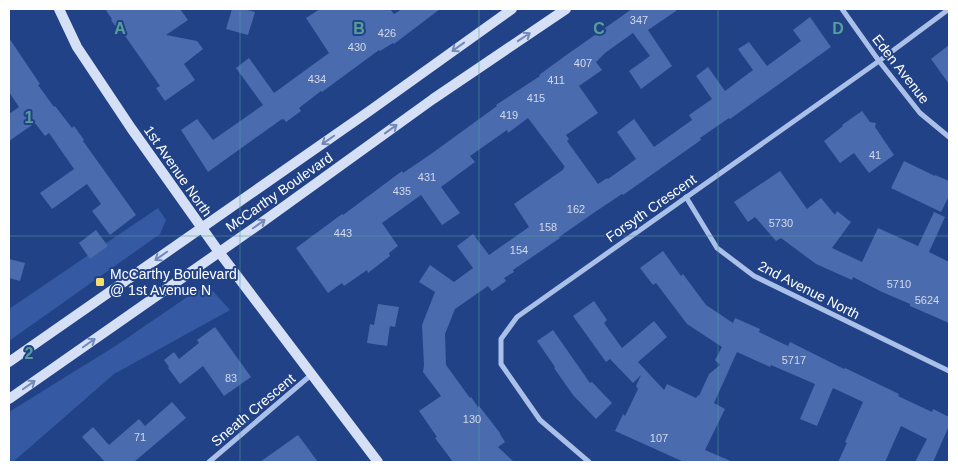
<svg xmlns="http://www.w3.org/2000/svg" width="958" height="471" viewBox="0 0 958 471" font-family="Arial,sans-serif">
	<rect width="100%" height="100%" fill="#214286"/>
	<!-- green -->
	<g fill="#355aa3">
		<path d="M 158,208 L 166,220 L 160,234 L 9,341 L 9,309 Z"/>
		<path d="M 209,287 L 230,310 L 114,374 L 13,462 L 9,462 L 9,412 L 117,345 L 196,291 Z"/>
	</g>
	<!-- building -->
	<g fill="#4a6bae">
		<path d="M 105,9 L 180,9 L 188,20 L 166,35 L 197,41 L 203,49 L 184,64 L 195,80 L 165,101 L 156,88 L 160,86 L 123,33 L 121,34 L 111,20 L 112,19 Z"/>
		<path d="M 232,9 L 244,9 L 255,12 L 248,35 L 226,29 Z"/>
		<path d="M 320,9 L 390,9 L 394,14 L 402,9 L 440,9 L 394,44 L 393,43 L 380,51 L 379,50 L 322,92 L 321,91 L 299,108 L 301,111 L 286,122 L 284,119 L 283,120 L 282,119 L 208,172 L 181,130 L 197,119 L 213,140 L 263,105 L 236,68 L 249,58 L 274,93 L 329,53 L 306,18 Z"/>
		<path d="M 632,9 L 679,9 L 648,30 L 672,66 L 641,89 L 629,71 L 650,56 L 633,33 L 605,53 L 596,62 L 602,70 L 579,86 L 598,113 L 566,135 L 569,139 L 567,141 L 598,184 L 607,178 L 608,179 L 636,159 L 617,132 L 634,119 L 654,147 L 692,120 L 689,115 L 712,99 L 696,76 L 708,67 L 725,91 L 753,70 L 738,49 L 749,42 L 767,66 L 801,41 L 793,30 L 810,17 L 831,47 L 730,119 L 729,118 L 700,138 L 701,140 L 623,195 L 622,194 L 595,212 L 559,237 L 560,238 L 513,270 L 514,272 L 504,278 L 506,281 L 492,291 L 488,286 L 455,309 L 445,334 L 446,365 L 470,398 L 471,397 L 478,407 L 479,406 L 500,433 L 500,434 L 505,442 L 498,447 L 514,462 L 453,462 L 435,438 L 437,437 L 419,411 L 441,396 L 423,372 L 424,365 L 422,325 L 435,292 L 419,282 L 430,265 L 454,282 L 473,268 L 457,246 L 473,234 L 489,255 L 529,227 L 514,204 L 564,169 L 563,168 L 565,167 L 528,118 L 508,133 L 507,130 L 470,156 L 475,162 L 441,187 L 460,213 L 442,225 L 421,195 L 382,223 L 398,246 L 389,253 L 390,256 L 368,273 L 367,270 L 344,286 L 342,283 L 328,293 L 296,248 L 342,214 L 343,215 L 402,171 L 403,173 L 431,154 L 497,106 L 496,105 L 540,76 L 539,75 L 565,56 Z"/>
		<path d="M 9,38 L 40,84 L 38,85 L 54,107 L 55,106 L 72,128 L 74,126 L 84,140 L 83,141 L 136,215 L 110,235 L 92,211 L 101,204 L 87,184 L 52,209 L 40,193 L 74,169 L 49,133 L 45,136 L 35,123 L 9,141 L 9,114 L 19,107 L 9,92 Z"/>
		<path d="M 949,45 L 949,84 L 931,59 Z"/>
		<path d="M 862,111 L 870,122 L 876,123 L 875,127 L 894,155 L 869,173 L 854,153 L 840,163 L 824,141 L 843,126 L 842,125 Z"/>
		<path d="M 904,161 L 935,176 L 935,175 L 949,181 L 949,196 L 941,212 L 891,188 Z"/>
		<path d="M 780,171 L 807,209 L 821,198 L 835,215 L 837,211 L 851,222 L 832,248 L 862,262 L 878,228 L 918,246 L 934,212 L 945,217 L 929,252 L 949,262 L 949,323 L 910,306 L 910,304 L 882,292 L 853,277 L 852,280 L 816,264 L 781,238 L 776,241 L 755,217 L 748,222 L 734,202 Z"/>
		<path d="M 96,230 L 108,246 L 90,259 L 79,243 Z"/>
		<path d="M 663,251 L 681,276 L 683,274 L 706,305 L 733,323 L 735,318 L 760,329 L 759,332 L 788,346 L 790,342 L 844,369 L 845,368 L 899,394 L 898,396 L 932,412 L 933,409 L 949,417 L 949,426 L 933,462 L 915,462 L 927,439 L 901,426 L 885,462 L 838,462 L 847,443 L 845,442 L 863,402 L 833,388 L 817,426 L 800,419 L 815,384 L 771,365 L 770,367 L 737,352 L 714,403 L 725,409 L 705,450 L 733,462 L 684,462 L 615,431 L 623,414 L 625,416 L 638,389 L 636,386 L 641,375 L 633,383 L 610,359 L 606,362 L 573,316 L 594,301 L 607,320 L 604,323 L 622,348 L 654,321 L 667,337 L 638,362 L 664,390 L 667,384 L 696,398 L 698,395 L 699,396 L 709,374 L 720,365 L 715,360 L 722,347 L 687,324 L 656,283 L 653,285 L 640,268 Z"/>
		<path d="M 9,259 L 25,263 L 20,281 L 9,278 Z"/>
		<path d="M 378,304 L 399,307 L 395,327 L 390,326 L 387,346 L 367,343 L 370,324 L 374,325 Z"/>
		<path d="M 215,327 L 251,377 L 224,396 L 203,366 L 180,384 L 168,368 L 169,367 L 164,360 L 174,352 L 179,359 L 199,343 L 197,340 Z"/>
		<path d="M 553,330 L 590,383 L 592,382 L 612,403 L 596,419 L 573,395 L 554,368 L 555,367 L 537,341 Z"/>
		<path d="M 172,402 L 186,418 L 134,462 L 105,462 L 82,437 L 93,427 L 109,445 L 139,419 L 145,426 Z"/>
		<path d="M 298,435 L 318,462 L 260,462 Z"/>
	</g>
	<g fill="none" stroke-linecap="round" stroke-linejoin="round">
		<!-- street -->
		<g stroke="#aac0e9" stroke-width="5">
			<path d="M 842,9 L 879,61 L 920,113 L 949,137"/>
			<path d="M 686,197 L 717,248 L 754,276 L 949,371"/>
			<path d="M 209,462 L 311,375"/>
			<path d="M 589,462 L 540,420 L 501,364 L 501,339 L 517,317 L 879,61 L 949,9"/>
		</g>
		<!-- secondary -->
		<g stroke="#d5e0f7" stroke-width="10">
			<path d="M 59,9 L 77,47 L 131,128 L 219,252 L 378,462"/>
			<path d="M 9,362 L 368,112 L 512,9"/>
			<path d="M 9,399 L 261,223 L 433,99 L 566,9"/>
		</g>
	</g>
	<!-- one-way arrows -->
	<defs><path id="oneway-shaft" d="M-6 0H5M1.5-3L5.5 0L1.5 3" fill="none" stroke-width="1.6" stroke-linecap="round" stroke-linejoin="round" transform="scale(1.25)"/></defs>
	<g stroke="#7289b9">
		<use href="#oneway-shaft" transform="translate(524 37) rotate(-34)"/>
		<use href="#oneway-shaft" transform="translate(458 47) rotate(144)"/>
		<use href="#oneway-shaft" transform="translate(391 129) rotate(-36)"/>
		<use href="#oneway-shaft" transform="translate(328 140) rotate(145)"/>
		<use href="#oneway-shaft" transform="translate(259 224) rotate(-35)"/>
		<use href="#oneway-shaft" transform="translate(161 256) rotate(145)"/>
		<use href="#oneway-shaft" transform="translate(89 343) rotate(-35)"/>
		<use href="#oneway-shaft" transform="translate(29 385) rotate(-35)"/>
	</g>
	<!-- grid -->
	<path fill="none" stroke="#579f9a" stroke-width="1" stroke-opacity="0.55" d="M 240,9 L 240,462M 479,9 L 479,462M 718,9 L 718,462M 9,236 L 949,236"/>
	<!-- markers -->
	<rect fill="#f6de6c" stroke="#214286" stroke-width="2" x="95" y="277" width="10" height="10" rx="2.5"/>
	<g text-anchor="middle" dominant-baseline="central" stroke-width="4" stroke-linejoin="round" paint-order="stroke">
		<!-- number labels -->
		<g font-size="11" fill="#d2daeb">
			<text x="639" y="20">347</text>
			<text x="387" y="33">426</text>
			<text x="357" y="47">430</text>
			<text x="583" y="63">407</text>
			<text x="317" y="79">434</text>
			<text x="556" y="80">411</text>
			<text x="536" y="98">415</text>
			<text x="509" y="115">419</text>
			<text x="875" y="155">41</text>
			<text x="427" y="177">431</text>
			<text x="402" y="191">435</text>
			<text x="576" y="209">162</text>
			<text x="781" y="223">5730</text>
			<text x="548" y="227">158</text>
			<text x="343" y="233">443</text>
			<text x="519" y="250">154</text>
			<text x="899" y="284">5710</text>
			<text x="927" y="300">5624</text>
			<text x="794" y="360">5717</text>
			<text x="231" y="378">83</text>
			<text x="472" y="419">130</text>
			<text x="140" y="437">71</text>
			<text x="659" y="438">107</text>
		</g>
		<!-- street labels -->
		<g font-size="14" fill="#fff" stroke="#214286">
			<text transform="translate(901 69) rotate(52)">Eden Avenue</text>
			<text transform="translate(178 171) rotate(55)">1st Avenue North</text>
			<text transform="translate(279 192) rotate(-35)">McCarthy Boulevard</text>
			<text transform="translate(651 208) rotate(-35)">Forsyth Crescent</text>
			<text transform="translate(809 290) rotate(27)">2nd Avenue North</text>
			<text transform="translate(253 410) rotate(-40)">Sneath Crescent</text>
		</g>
		<!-- poi labels -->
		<g font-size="14" fill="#fff" stroke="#214286" text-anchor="start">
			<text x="110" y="274">McCarthy Boulevard<tspan x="110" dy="16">@ 1st Avenue N</tspan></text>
		</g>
	</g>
	<g font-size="16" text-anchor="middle" font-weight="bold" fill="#579f9a" stroke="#214286" stroke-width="4" stroke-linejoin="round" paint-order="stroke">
		<text x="120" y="34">A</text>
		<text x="359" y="34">B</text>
		<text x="599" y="34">C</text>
		<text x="838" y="34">D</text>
		<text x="29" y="123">1</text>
		<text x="29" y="359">2</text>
	</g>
	<!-- border -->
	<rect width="958" height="471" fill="none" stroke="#ffffff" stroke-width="20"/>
</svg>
